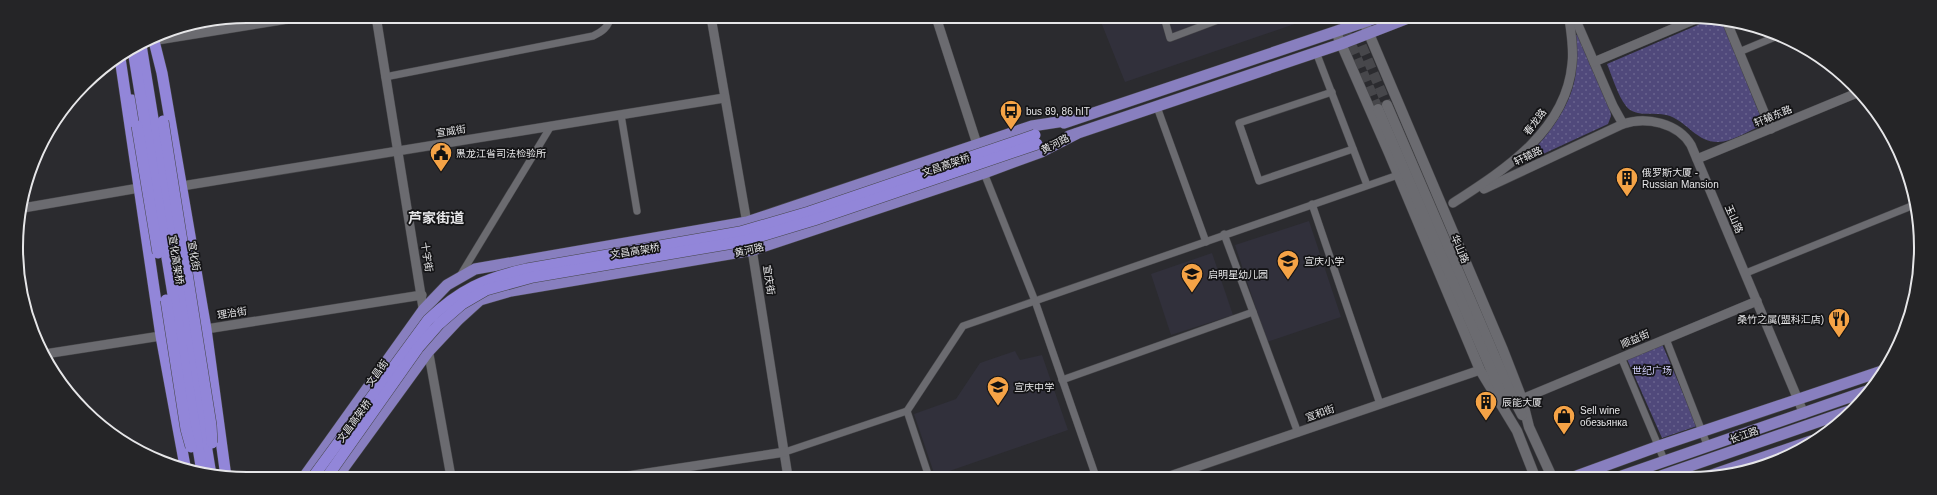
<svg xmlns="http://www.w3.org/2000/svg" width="1937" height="495" viewBox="0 0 1937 495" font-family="Arial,'Noto Sans SC',sans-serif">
	<defs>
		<pattern id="grass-dots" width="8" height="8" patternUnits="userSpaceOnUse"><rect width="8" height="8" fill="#50497b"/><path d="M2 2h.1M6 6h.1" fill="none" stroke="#69638e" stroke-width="1.8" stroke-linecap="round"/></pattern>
	</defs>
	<rect width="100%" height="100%" fill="#2b2b2f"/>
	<!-- built -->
	<g fill="#31303b">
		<path d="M 1099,17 L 1315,17 L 1125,82 Z"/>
		<path d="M 1309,221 L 1341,317 L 1267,342 L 1235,245 Z"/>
		<path d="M 1212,253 L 1233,315 L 1171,335 L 1151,274 Z"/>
		<path d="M 1015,351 L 1020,360 L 1042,355 L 1068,430 L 935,476 L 914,414 L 956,399 L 980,363 Z"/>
	</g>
	<!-- grass -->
	<g fill="url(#grass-dots)">
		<path d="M 1714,18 L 1721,18 L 1762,120 L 1761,126 C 1748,131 1732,142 1718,142 C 1697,142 1688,123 1670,116 C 1657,111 1636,119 1626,106 C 1618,96 1612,76 1607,64 Z"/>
		<path d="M 1578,34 L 1609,103 L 1611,116 L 1608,124 L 1530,160 L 1528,157 C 1550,132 1573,104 1576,70 C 1577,59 1575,47 1575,36 Z"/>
		<path d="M 1662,344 L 1697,426 L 1662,438 L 1627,359 Z"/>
	</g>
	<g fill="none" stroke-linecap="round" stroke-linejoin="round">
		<!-- secondary-tunnel -->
		<g stroke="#47474b" stroke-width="10" stroke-dasharray="10 5" stroke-linecap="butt">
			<path d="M 1340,17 L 1378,109"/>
			<path d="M 1350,18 L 1387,105"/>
		</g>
		<!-- minor casing -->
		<g stroke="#464649" stroke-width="8">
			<g id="minor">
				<path d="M 1164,17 L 1170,38 L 1226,17"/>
				<path d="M 1316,52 L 1367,185"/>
				<path d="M 1739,52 L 1775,37"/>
				<path d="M 385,77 L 593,36 C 601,32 610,27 610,16"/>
				<path d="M 1332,92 L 1239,123 L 1259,181 L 1353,149"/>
				<path d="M 1157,107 L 1206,242"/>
				<path d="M 621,115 L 637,211"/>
				<path d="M 984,173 L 1035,301 L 1096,477"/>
				<path d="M 1312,204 L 1380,404"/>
				<path d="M 1224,234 L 1298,433"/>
				<path d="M 1746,273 L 1914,205"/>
				<path d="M 460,276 L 551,126"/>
				<path d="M 1666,339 L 1708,447"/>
				<path d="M 1621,357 L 1665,462"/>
				<path d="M 1062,380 L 1253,312"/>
				<path d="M 907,411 L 929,477"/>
				<path d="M 785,452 L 907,411 L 963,326 L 1398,175"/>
			</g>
		</g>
		<!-- tertiary casing -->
		<g stroke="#464649" stroke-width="10">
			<g id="tertiary">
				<path d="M 376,16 L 424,314"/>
				<path d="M 711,17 L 748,229"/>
				<path d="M 936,17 L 977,144"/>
				<path d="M 1575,18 L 1613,106 L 1623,124 C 1646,116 1678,123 1691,145 L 1804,414"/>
				<path d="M 1726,20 L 1771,129"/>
				<path d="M 145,42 L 307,16"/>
				<path d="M 1594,62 L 1698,18"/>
				<path d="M 1697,159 L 1857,93"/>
				<path d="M 182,186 L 724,98"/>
				<path d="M 1484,189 L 1623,124"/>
				<path d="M 1453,203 C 1504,170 1566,131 1572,64 C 1574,49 1571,33 1569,18"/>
				<path d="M 23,208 L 139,188"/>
				<path d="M 751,243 L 788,477"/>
				<path d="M 200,330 L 422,295"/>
				<path d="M 428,349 L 451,477"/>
				<path d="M 45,354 L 167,335"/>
				<path d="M 1522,399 L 1757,301"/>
				<path d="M 621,477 L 785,452"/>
				<path d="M 1167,477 L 1480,370"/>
			</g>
		</g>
		<!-- secondary casing -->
		<g stroke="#464649" stroke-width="11">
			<g id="secondary">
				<path d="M 1364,22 L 1503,350 L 1522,399 L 1529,427 L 1552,477"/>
				<path d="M 1336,32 L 1389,153 L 1480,370 L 1517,431 L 1535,477"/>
				<path d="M 1387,105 L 1511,394 L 1522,415"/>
				<path d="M 1378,109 L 1505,402"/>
			</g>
		</g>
		<!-- primary casing -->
		<g stroke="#464649" stroke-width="12">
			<g id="primary">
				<path d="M 1064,123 L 1376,18"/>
				<path d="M 1069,136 L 1341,44 L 1408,18"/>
				<path d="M 304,477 L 424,309 L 447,285 L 475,269 L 747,222 L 1032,126 L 1071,120"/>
				<path d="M 337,477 L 428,352 L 458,320 L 480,300 L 511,291 L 753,250 L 984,173 L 1041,152 L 1076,134"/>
				<path d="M 1574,477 L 1659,446 L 1882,371"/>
				<path d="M 1619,477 L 1867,391"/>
				<path d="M 1658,477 L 1855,409"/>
				<path d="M 1706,477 L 1811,441"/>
			</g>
		</g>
		<!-- trunk casing -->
		<g stroke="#464649" stroke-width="12">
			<g id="trunk">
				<path d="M 153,37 L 162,73 L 206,329 L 226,477"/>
				<path d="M 120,58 L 161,336 L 185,466"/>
				<path d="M 132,100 L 137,126"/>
			</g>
		</g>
		<!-- minor -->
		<use href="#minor" stroke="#6b6b70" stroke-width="7"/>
		<!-- tertiary -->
		<use href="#tertiary" stroke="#6b6b70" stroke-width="9"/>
		<!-- secondary -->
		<use href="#secondary" stroke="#6b6b70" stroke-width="10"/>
		<!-- primary -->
		<use href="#primary" stroke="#887fbf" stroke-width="11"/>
		<!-- trunk -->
		<use href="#trunk" stroke="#9286d9" stroke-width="11"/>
		<!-- trunk-bridge casing -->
		<g stroke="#464649" stroke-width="12" stroke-linecap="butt">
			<g id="trunk-bridge">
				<path d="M 141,45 L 211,475"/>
				<path d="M 133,50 L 202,472"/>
				<path d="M 163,121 L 211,425 L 212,443"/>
				<path d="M 137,126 L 158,253"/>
				<path d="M 166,300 L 186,429 L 191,447"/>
				<path d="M 313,477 L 428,320 C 459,290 485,278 527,269 L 740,232 L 809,212 L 1035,135"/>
				<path d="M 327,477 L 418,348 L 439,324 L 462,304 L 486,290 L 533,277 L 745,241 L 814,220 L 1037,144"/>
			</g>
		</g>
		<!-- trunk-bridge -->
		<use href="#trunk-bridge" stroke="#9286d9" stroke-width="11"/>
	</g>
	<!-- icons -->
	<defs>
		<g id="bus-pin" transform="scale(1.15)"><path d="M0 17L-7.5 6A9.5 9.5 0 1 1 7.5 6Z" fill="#f5a346" stroke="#141416"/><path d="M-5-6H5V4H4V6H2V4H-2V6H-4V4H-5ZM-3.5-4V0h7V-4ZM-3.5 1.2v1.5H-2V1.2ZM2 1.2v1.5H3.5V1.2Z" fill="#111"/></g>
		<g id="civic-pin" transform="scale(1.15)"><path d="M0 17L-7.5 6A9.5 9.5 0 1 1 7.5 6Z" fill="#f5a346" stroke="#141416"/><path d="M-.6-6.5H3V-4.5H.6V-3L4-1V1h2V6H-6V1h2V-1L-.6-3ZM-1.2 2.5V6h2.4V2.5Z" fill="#111"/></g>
		<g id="building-pin" transform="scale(1.15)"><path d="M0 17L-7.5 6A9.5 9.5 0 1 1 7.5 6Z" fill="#f5a346" stroke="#141416"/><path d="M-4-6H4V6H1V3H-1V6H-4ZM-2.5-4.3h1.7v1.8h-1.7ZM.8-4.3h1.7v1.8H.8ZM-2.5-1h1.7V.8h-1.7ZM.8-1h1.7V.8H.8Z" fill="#111"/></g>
		<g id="school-pin" transform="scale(1.15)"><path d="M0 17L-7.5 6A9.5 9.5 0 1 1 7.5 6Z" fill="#f5a346" stroke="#141416"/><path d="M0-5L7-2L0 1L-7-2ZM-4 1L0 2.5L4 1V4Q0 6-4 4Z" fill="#111"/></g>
		<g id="restaurant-pin" transform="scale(1.15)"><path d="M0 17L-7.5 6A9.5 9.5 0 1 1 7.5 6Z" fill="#f5a346" stroke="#141416"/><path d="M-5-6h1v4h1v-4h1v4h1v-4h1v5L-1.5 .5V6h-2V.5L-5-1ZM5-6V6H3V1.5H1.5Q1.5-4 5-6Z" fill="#111"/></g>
		<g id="shop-pin" transform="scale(1.15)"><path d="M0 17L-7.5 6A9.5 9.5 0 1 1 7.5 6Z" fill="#f5a346" stroke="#141416"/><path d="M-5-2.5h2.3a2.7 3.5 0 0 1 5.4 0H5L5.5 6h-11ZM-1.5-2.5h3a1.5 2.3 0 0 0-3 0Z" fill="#111"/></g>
	</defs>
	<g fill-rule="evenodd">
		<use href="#bus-pin" x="1011" y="111"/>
		<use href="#civic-pin" x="441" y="153"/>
		<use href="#building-pin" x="1627" y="178"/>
		<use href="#school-pin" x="1288" y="261"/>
		<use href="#school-pin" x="1192" y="274"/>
		<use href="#restaurant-pin" x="1839" y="319"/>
		<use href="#school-pin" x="998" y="387"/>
		<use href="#building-pin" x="1486" y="402"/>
		<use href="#shop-pin" x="1564" y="416"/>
	</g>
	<g text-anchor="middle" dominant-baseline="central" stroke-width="3.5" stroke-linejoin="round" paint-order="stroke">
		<!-- poi labels -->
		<g font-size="10" fill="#e6e6e8" stroke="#141416" text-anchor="start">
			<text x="1026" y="111">bus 89, 86 hIT</text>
			<text x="456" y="153">黑龙江省司法检验所</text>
			<text x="1642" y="172">俄罗斯大厦 -<tspan x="1642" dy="12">Russian Mansion</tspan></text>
			<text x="1304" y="261">宣庆小学</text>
			<text x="1208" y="274">启明星幼儿园</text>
			<text x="1824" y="319" text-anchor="end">桑竹之属(盟科汇店)</text>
			<text x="1014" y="387">宣庆中学</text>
			<text x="1502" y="402">辰能大厦</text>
			<text x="1580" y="410">Sell wine<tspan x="1580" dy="12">обезьянка</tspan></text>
		</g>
		<!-- street labels -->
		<g font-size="10" fill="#e6e6e8" stroke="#141416">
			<text transform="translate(1773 116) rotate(-22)">轩辕东路</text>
			<text transform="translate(1535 122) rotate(-53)">春龙路</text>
			<text transform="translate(451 131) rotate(-9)">宣威街</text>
			<text transform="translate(1055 144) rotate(-27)">黄河路</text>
			<text transform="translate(1528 156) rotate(-25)">轩辕路</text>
			<text transform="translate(946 165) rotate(-19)">文昌高架桥</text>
			<text transform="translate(1734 219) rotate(66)">玉山路</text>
			<text transform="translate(1460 249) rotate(67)">华山路</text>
			<text transform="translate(749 250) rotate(-13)">黄河路</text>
			<text transform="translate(635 251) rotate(-9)">文昌高架桥</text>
			<text transform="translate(194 256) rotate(80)">宣化街</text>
			<text transform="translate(427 257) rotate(81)">十字街</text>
			<text transform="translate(176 260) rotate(81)">宣化高架桥</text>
			<text transform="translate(769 280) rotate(81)">宣庆街</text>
			<text transform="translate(232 313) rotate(-9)">理治街</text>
			<text transform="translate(1635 339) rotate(-23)">顺益街</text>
			<text transform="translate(377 373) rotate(-55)">文昌街</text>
			<text transform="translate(1320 413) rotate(-19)">宣和街</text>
			<text transform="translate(354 421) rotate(-54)">文昌高架桥</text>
			<text transform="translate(1744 435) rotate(-19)">长江路</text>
		</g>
		<!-- park labels -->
		<g font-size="10" fill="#d2cffb" stroke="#141416">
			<text x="1652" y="370">世纪广场</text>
		</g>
		<!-- district labels -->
		<g font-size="14" font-weight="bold" fill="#e6e6e8" stroke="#141416">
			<text x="436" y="218">芦家街道</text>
		</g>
	</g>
	<!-- crop -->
	<path d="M0 0H1937V495H0ZM247 23H1690A224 224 0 0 1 1914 247V248A224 224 0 0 1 1690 472H247A224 224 0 0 1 23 248V247A224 224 0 0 1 247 23Z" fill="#252527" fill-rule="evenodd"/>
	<path fill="none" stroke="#e6e6e8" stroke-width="2" d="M247 23H1690A224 224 0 0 1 1914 247V248A224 224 0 0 1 1690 472H247A224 224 0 0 1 23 248V247A224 224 0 0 1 247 23Z"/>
</svg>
